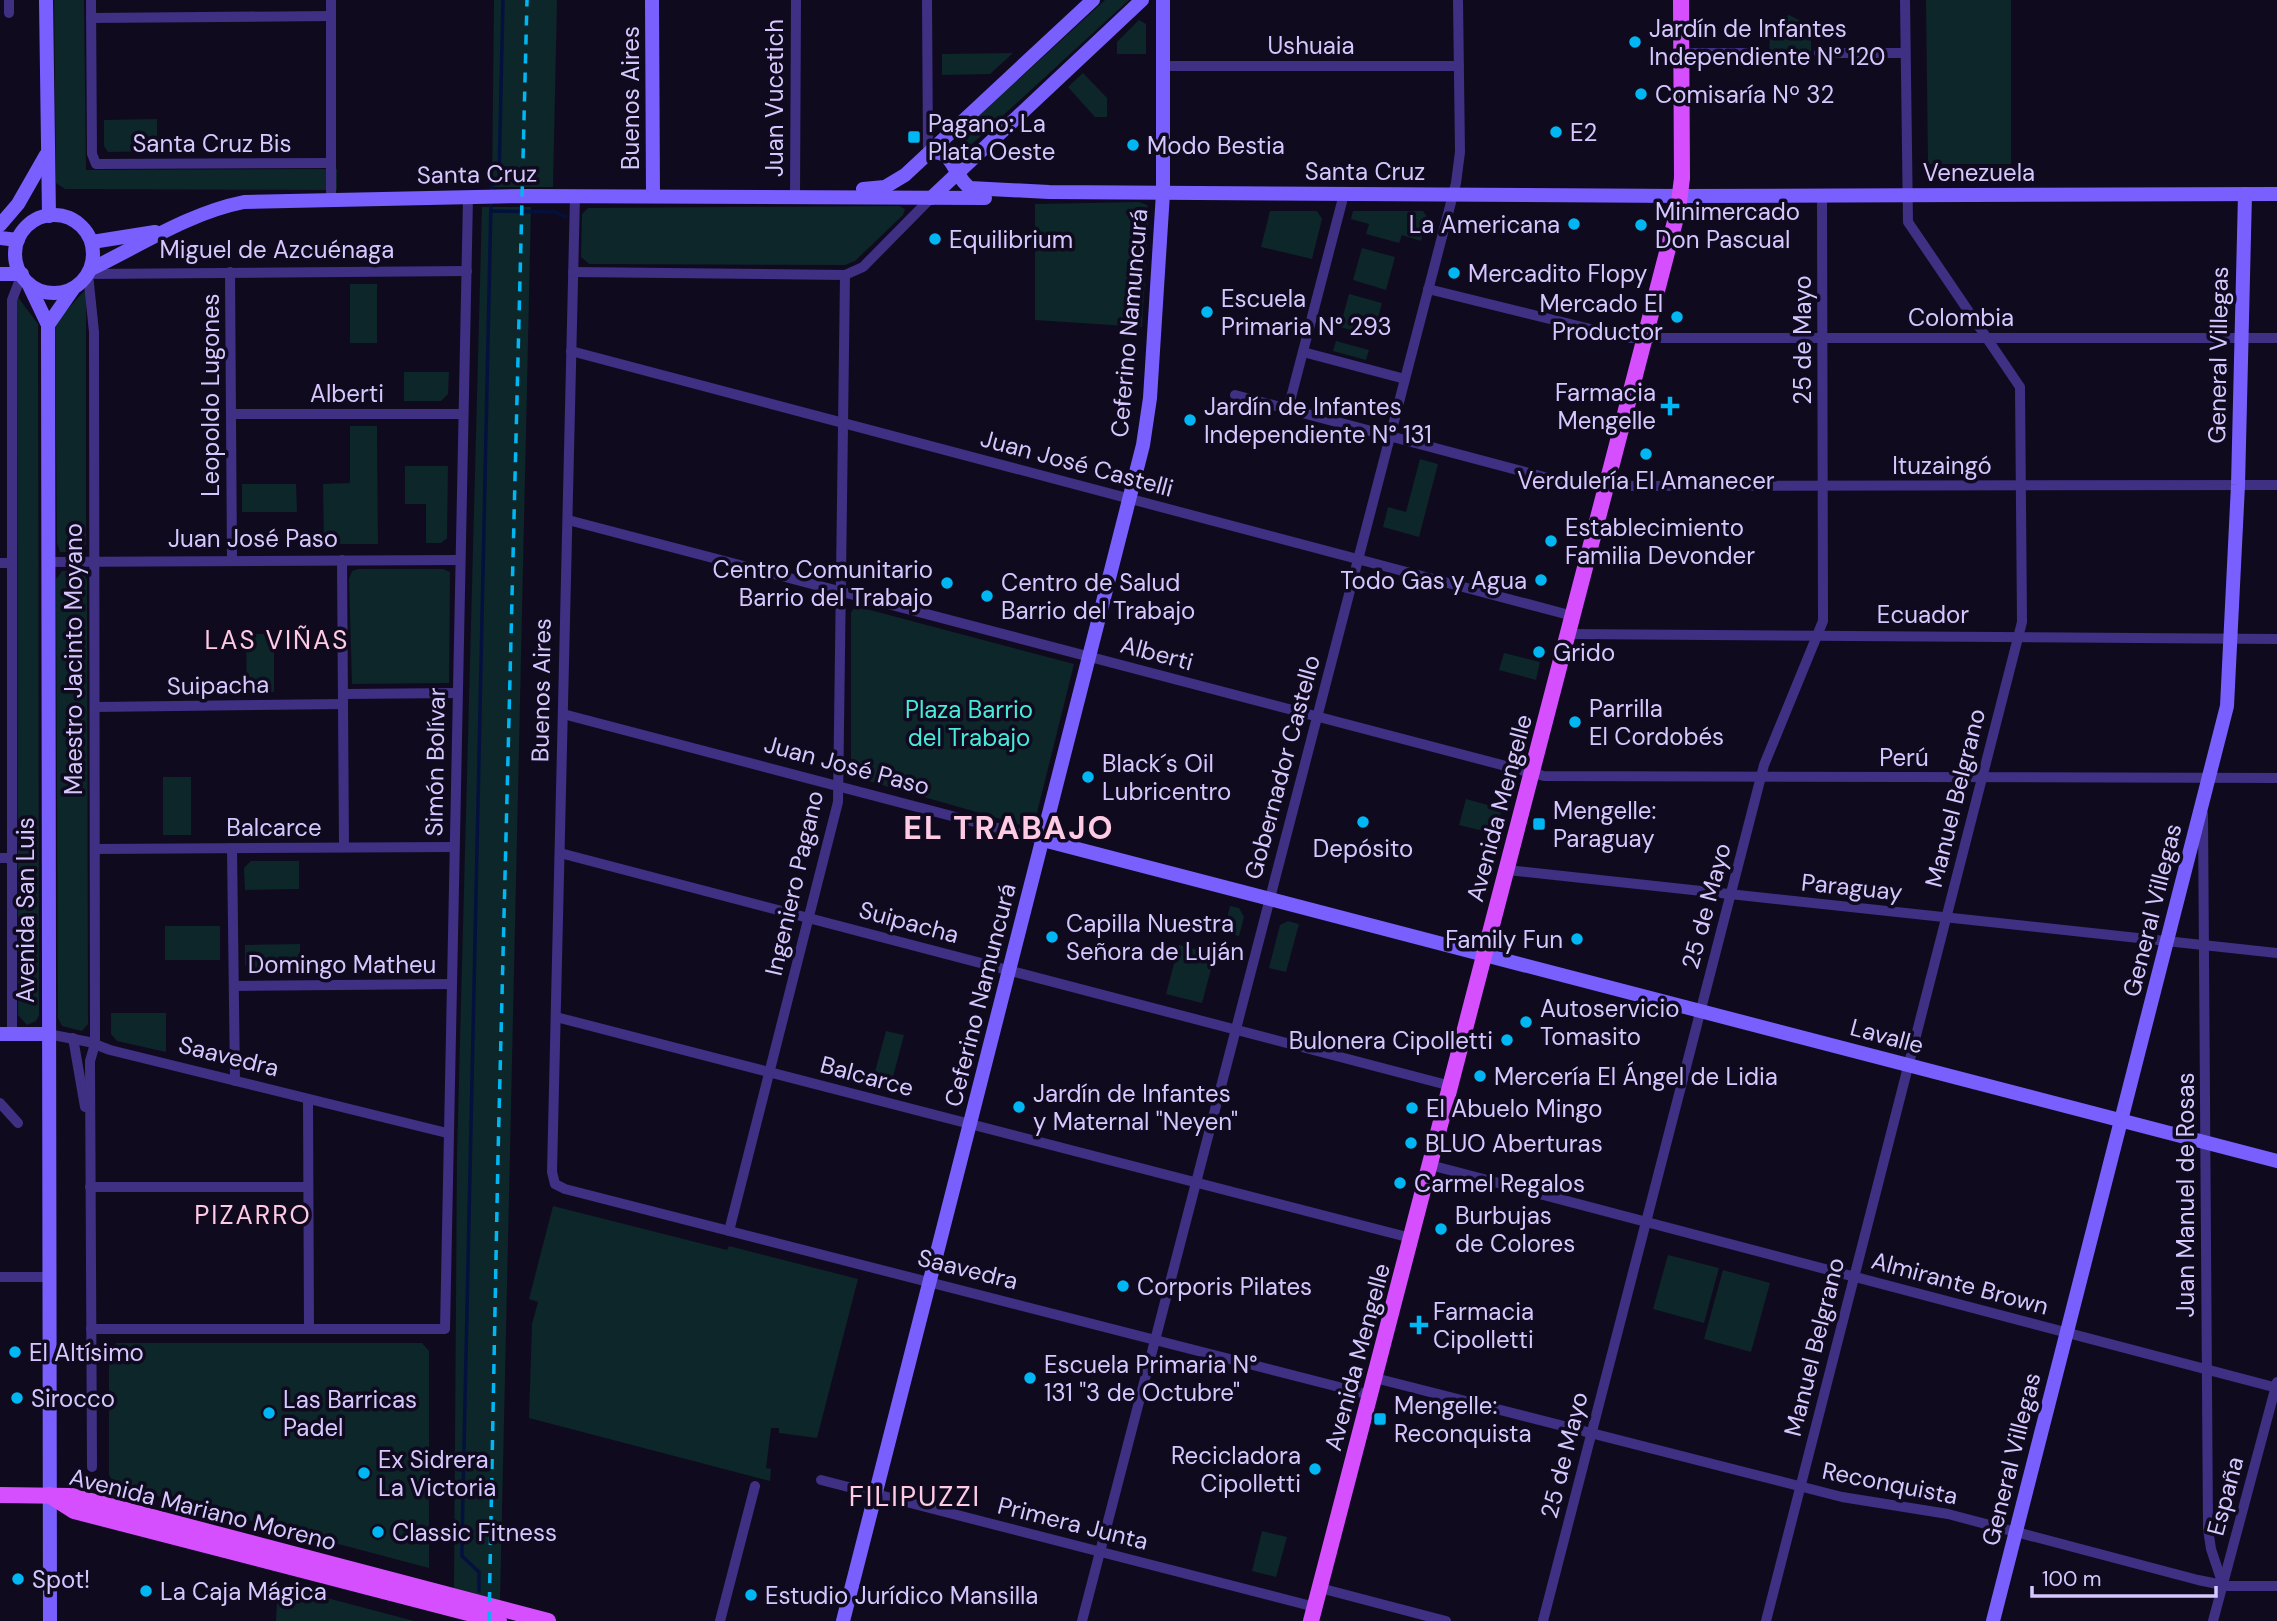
<svg xmlns="http://www.w3.org/2000/svg" width="2277" height="1621" viewBox="0 0 2277 1621" font-family="'DM Sans',sans-serif">
	<rect width="100%" height="100%" fill="#100a1f"/>
	<!-- green -->
	<g fill="#0c2629">
		<path d="M 54,0 L 84,0 L 86,170 L 337,169 L 337,190 L 65,189 L 56,183 Z"/>
		<path d="M 494,0 L 557,0 L 553,187 L 492,187 Z"/>
		<path d="M 1105,0 L 1129,0 L 971,145 L 964,147 L 960,145 L 960,133 Z"/>
		<path d="M 1926,0 L 2011,0 L 2011,164 L 1928,164 Z"/>
		<path d="M 1789,15 L 1811,26 L 1811,64 L 1769,64 L 1770,25 Z"/>
		<path d="M 1139,20 L 1146,24 L 1146,54 L 1117,54 L 1117,42 Z"/>
		<path d="M 1013,53 L 990,74 L 942,75 L 942,54 Z"/>
		<path d="M 1083,73 L 1107,98 L 1107,117 L 1095,117 L 1068,87 Z"/>
		<path d="M 157,119 L 157,151 L 108,152 L 104,146 L 104,120 Z"/>
		<path d="M 1139,202 L 1147,205 L 1149,211 L 1142,327 L 1035,320 L 1035,204 Z"/>
		<path d="M 899,206 L 905,209 L 903,215 L 855,261 L 845,265 L 589,264 L 581,257 L 582,214 L 588,208 Z"/>
		<path d="M 482,207 L 531,207 L 500,1600 L 454,1588 L 457,1155 Z"/>
		<path d="M 1270,211 L 1317,211 L 1322,219 L 1312,259 L 1261,247 Z"/>
		<path d="M 1353,211 L 1423,211 L 1427,217 L 1421,241 L 1402,235 L 1399,243 L 1366,234 L 1369,224 L 1351,219 Z"/>
		<path d="M 1362,248 L 1395,257 L 1386,290 L 1353,280 Z"/>
		<rect x="350" y="284" width="27" height="59"/>
		<path d="M 86,289 L 86,544 L 81,552 L 60,552 L 57,543 L 55,323 Z"/>
		<path d="M 1349,294 L 1382,303 L 1373,336 L 1340,327 Z"/>
		<path d="M 17,296 L 38,324 L 39,1015 L 36,1021 L 27,1025 L 18,1015 Z"/>
		<path d="M 1336,341 L 1369,350 L 1366,360 L 1333,351 Z"/>
		<path d="M 404,372 L 449,372 L 448,394 L 441,401 L 404,401 Z"/>
		<path d="M 350,426 L 377,426 L 378,544 L 324,544 L 323,484 L 350,483 Z"/>
		<path d="M 1420,459 L 1438,464 L 1419,537 L 1383,527 L 1388,507 L 1406,512 Z"/>
		<path d="M 405,466 L 448,466 L 447,538 L 441,543 L 426,543 L 426,504 L 405,504 Z"/>
		<path d="M 242,484 L 296,484 L 297,512 L 242,512 Z"/>
		<path d="M 358,569 L 443,569 L 450,572 L 449,683 L 352,684 L 349,579 L 352,571 Z"/>
		<path d="M 62,571 L 82,571 L 87,579 L 88,1024 L 82,1031 L 62,1026 L 58,1018 L 56,579 Z"/>
		<path d="M 855,606 L 1074,664 L 1034,825 L 1028,827 L 851,776 L 851,613 Z"/>
		<path d="M 246,634 L 274,634 L 274,692 L 247,693 Z"/>
		<path d="M 1504,653 L 1540,662 L 1536,680 L 1499,670 Z"/>
		<rect x="163" y="777" width="28" height="58"/>
		<path d="M 1466,799 L 1502,809 L 1495,834 L 1459,825 Z"/>
		<path d="M 251,861 L 299,861 L 299,889 L 245,890 L 244,868 Z"/>
		<path d="M 1230,906 L 1239,908 L 1244,917 L 1239,936 L 1224,932 Z"/>
		<path d="M 1288,921 L 1299,924 L 1286,972 L 1269,968 L 1280,925 Z"/>
		<rect x="165" y="926" width="55" height="34"/>
		<path d="M 300,944 L 300,973 L 253,973 L 245,965 L 245,945 Z"/>
		<path d="M 1179,945 L 1215,954 L 1202,1003 L 1166,994 Z"/>
		<path d="M 111,1013 L 166,1013 L 166,1052 L 117,1041 L 111,1034 Z"/>
		<path d="M 886,1031 L 904,1035 L 891,1084 L 873,1079 Z"/>
		<path d="M 553,1206 L 727,1250 L 729,1246 L 858,1279 L 817,1438 L 779,1433 L 779,1428 L 771,1428 L 766,1468 L 771,1469 L 770,1481 L 529,1418 L 532,1324 L 538,1302 L 529,1299 Z"/>
		<path d="M 1668,1255 L 1719,1268 L 1704,1323 L 1653,1309 Z"/>
		<path d="M 1723,1270 L 1770,1283 L 1751,1352 L 1704,1339 Z"/>
		<path d="M 116,1343 L 422,1343 L 429,1351 L 429,1568 L 115,1485 L 109,1475 L 109,1351 Z"/>
		<path d="M 1262,1531 L 1287,1537 L 1276,1577 L 1252,1571 Z"/>
		<path d="M 278,1585 L 414,1621 L 276,1621 Z"/>
	</g>
	<g fill="none" stroke-linecap="round" stroke-linejoin="round">
		<!-- stream -->
		<g stroke="#04113e" stroke-width="3.5">
			<path d="M 492,194 L 492,184 L 499,178 L 503,0"/>
			<path d="M 491,211 L 555,212 L 566,217"/>
			<path d="M 479,1591 L 479,1572 L 462,1556 L 462,1542 L 491,202"/>
		</g>
		<!-- street -->
		<g stroke="#3f3083" stroke-width="10">
			<path d="M 9,0 L 9,13"/>
			<path d="M 91,0 L 92,154 L 96,164 L 331,163"/>
			<path d="M 331,0 L 331,199"/>
			<path d="M 927,0 L 928,154"/>
			<path d="M 91,18 L 331,16"/>
			<path d="M 1682,53 L 1748,53"/>
			<path d="M 1819,53 L 1905,53"/>
			<path d="M 1164,66 L 1459,66"/>
			<path d="M 575,196 L 552,1172 L 555,1184 L 565,1189 L 1370,1395"/>
			<path d="M 795,196 L 796,0"/>
			<path d="M 230,272 L 232,561"/>
			<path d="M 573,272 L 845,275 L 863,267 L 931,198"/>
			<path d="M 1428,289 L 1627,338 L 2277,338"/>
			<path d="M 571,351 L 1573,616"/>
			<path d="M 1303,352 L 1405,379"/>
			<path d="M 1235,395 L 1578,486 L 2277,485"/>
			<path d="M 1288,409 L 1344,194"/>
			<path d="M 231,414 L 463,414"/>
			<path d="M 568,520 L 1544,776 L 2277,778"/>
			<path d="M 342,560 L 344,847"/>
			<path d="M 47,562 L 460,560"/>
			<path d="M 0,563 L 11,563"/>
			<path d="M 1568,634 L 2277,639"/>
			<path d="M 343,694 L 457,693"/>
			<path d="M 95,707 L 343,704"/>
			<path d="M 563,714 L 1043,840"/>
			<path d="M 2203,814 L 2208,1529 L 2211,1549 L 2223,1585"/>
			<path d="M 232,848 L 235,1081"/>
			<path d="M 95,849 L 454,847"/>
			<path d="M 560,853 L 1451,1086"/>
			<path d="M 0,858 L 12,858"/>
			<path d="M 1507,870 L 2277,953"/>
			<path d="M 234,986 L 450,984"/>
			<path d="M 556,1017 L 1411,1238"/>
			<path d="M 12,1034 L 12,300 L 22,274"/>
			<path d="M 48,1034 L 89,1042 L 110,1050 L 447,1133"/>
			<path d="M 73,1038 L 85,1107"/>
			<path d="M 308,1099 L 309,1329"/>
			<path d="M 0,1103 L 18,1123"/>
			<path d="M 1430,1165 L 2277,1388"/>
			<path d="M 90,1187 L 308,1187"/>
			<path d="M 729,1231 L 838,802 L 845,275"/>
			<path d="M 0,1277 L 49,1277"/>
			<path d="M 91,1329 L 445,1329 L 468,197"/>
			<path d="M 1375,1378 L 1842,1497 L 1948,1514 L 2198,1580 L 2228,1586 L 2277,1586"/>
			<path d="M 92,1467 L 90,1061 L 95,1044 L 94,332 L 88,274 L 467,271"/>
			<path d="M 821,1480 L 1315,1607"/>
			<path d="M 1320,1588 L 1446,1621"/>
			<path d="M 720,1621 L 755,1486"/>
			<path d="M 1082,1621 L 1456,183 L 1460,152 L 1458,0"/>
			<path d="M 1543,1621 L 1764,765 L 1823,621 L 1822,195"/>
			<path d="M 1766,1621 L 2022,622 L 2020,387 L 1908,222 L 1905,0"/>
			<path d="M 2213,1621 L 2277,1382"/>
		</g>
		<!-- secondary -->
		<g stroke="#7a5fff" stroke-width="14">
			<path d="M 46,0 L 49,216"/>
			<path d="M 652,0 L 653,196"/>
			<path d="M 928,154 C 953,145 953,177 970,188 L 1049,192 L 1681,196 L 2277,194"/>
			<path d="M 863,189 L 885,187 L 905,175 L 1093,0"/>
			<path d="M 931,198 L 1142,0"/>
			<circle cx="54" cy="254" r="39"/>
			<path d="M 0,225 L 18,204 L 46,155"/>
			<path d="M 0,238 L 18,240"/>
			<path d="M 92,242 L 155,232"/>
			<path d="M 91,269 C 141,245 189,213 244,202 L 523,196 L 985,198"/>
			<path d="M 0,274 L 22,274"/>
			<path d="M 28,283 L 48,325 L 50,1621"/>
			<path d="M 48,325 L 73,289"/>
			<path d="M 1043,840 L 2277,1161"/>
			<path d="M 0,1034 L 48,1034"/>
			<path d="M 843,1621 L 1143,445 L 1150,398 L 1163,193 L 1163,0"/>
			<path d="M 1993,1621 L 2227,706 L 2238,485 L 2245,194"/>
		</g>
		<!-- primary -->
		<g stroke="#d64fff" stroke-width="16">
			<path d="M 0,1495 L 72,1496 L 548,1621"/>
			<path d="M 49,1495 L 74,1511 L 499,1621"/>
			<path d="M 1311,1621 L 1678,210 L 1682,178 L 1681,0"/>
		</g>
		<!-- rail -->
		<path stroke="#00b7f3" stroke-width="3.5" stroke-dasharray="10 9" stroke-linecap="butt" d="M 489,1621 L 498,1155 L 527,0"/>
	</g>
	<!-- markers -->
	<g fill="#00b7f3" stroke="#100a1f" stroke-width="2.5">
		<circle cx="1635" cy="42" r="7"/>
		<circle cx="1641" cy="94" r="7"/>
		<circle cx="1556" cy="132" r="7"/>
		<rect x="907" y="130" width="14" height="14" rx="3.5"/>
		<circle cx="1133" cy="145" r="7"/>
		<circle cx="1574" cy="224" r="7"/>
		<circle cx="1641" cy="225" r="7"/>
		<circle cx="935" cy="239" r="7"/>
		<circle cx="1454" cy="273" r="7"/>
		<circle cx="1207" cy="312" r="7"/>
		<circle cx="1677" cy="317" r="7"/>
		<path d="M1666.5 395.5h7v7h7v7h-7v7h-7v-7h-7v-7h7z"/>
		<circle cx="1190" cy="420" r="7"/>
		<circle cx="1646" cy="454" r="7"/>
		<circle cx="1551" cy="541" r="7"/>
		<circle cx="1541" cy="580" r="7"/>
		<circle cx="947" cy="583" r="7"/>
		<circle cx="987" cy="596" r="7"/>
		<circle cx="1539" cy="652" r="7"/>
		<circle cx="1575" cy="722" r="7"/>
		<circle cx="1088" cy="777" r="7"/>
		<circle cx="1363" cy="822" r="7"/>
		<rect x="1532" y="817" width="14" height="14" rx="3.5"/>
		<circle cx="1052" cy="937" r="7"/>
		<circle cx="1577" cy="939" r="7"/>
		<circle cx="1526" cy="1022" r="7"/>
		<circle cx="1507" cy="1040" r="7"/>
		<circle cx="1480" cy="1076" r="7"/>
		<circle cx="1019" cy="1107" r="7"/>
		<circle cx="1412" cy="1108" r="7"/>
		<circle cx="1411" cy="1143" r="7"/>
		<circle cx="1400" cy="1183" r="7"/>
		<circle cx="1441" cy="1229" r="7"/>
		<circle cx="1123" cy="1286" r="7"/>
		<path d="M1415.5 1314.5h7v7h7v7h-7v7h-7v-7h-7v-7h7z"/>
		<circle cx="15" cy="1352" r="7"/>
		<circle cx="1030" cy="1378" r="7"/>
		<circle cx="17" cy="1398" r="7"/>
		<circle cx="269" cy="1413" r="7"/>
		<rect x="1373" y="1412" width="14" height="14" rx="3.5"/>
		<circle cx="1315" cy="1469" r="7"/>
		<circle cx="364" cy="1473" r="7"/>
		<circle cx="378" cy="1532" r="7"/>
		<circle cx="18" cy="1579" r="7"/>
		<circle cx="146" cy="1591" r="7"/>
		<circle cx="751" cy="1595" r="7"/>
	</g>
	<g text-anchor="middle" dominant-baseline="central" stroke-width="7" stroke-linejoin="round" paint-order="stroke">
		<!-- poi labels -->
		<g font-size="24" fill="#d6c8ff" stroke="#100a1f" text-anchor="start">
			<text x="1649" y="28">Jardín de Infantes<tspan x="1649" dy="28">Independiente N° 120</tspan></text>
			<text x="1655" y="94">Comisaría Nº 32</text>
			<text x="928" y="123">Pagano: La<tspan x="928" dy="28">Plata Oeste</tspan></text>
			<text x="1570" y="132">E2</text>
			<text x="1147" y="145">Modo Bestia</text>
			<text x="1655" y="211">Minimercado<tspan x="1655" dy="28">Don Pascual</tspan></text>
			<text x="1560" y="224" text-anchor="end">La Americana</text>
			<text x="949" y="239">Equilibrium</text>
			<text x="1468" y="273">Mercadito Flopy</text>
			<text x="1221" y="298">Escuela<tspan x="1221" dy="28">Primaria N° 293</tspan></text>
			<text x="1663" y="303" text-anchor="end">Mercado El<tspan x="1663" dy="28">Productor</tspan></text>
			<text x="1656" y="392" text-anchor="end">Farmacia<tspan x="1656" dy="28">Mengelle</tspan></text>
			<text x="1204" y="406">Jardín de Infantes<tspan x="1204" dy="28">Independiente N° 131</tspan></text>
			<text x="1646" y="480" text-anchor="middle">Verdulería El Amanecer</text>
			<text x="1565" y="527">Establecimiento<tspan x="1565" dy="28">Familia Devonder</tspan></text>
			<text x="933" y="569" text-anchor="end">Centro Comunitario<tspan x="933" dy="28">Barrio del Trabajo</tspan></text>
			<text x="1527" y="580" text-anchor="end">Todo Gas y Agua</text>
			<text x="1001" y="582">Centro de Salud<tspan x="1001" dy="28">Barrio del Trabajo</tspan></text>
			<text x="1553" y="652">Grido</text>
			<text x="1589" y="708">Parrilla<tspan x="1589" dy="28">El Cordobés</tspan></text>
			<text x="1102" y="763">Black´s Oil<tspan x="1102" dy="28">Lubricentro</tspan></text>
			<text x="1553" y="810">Mengelle:<tspan x="1553" dy="28">Paraguay</tspan></text>
			<text x="1363" y="848" text-anchor="middle">Depósito</text>
			<text x="1066" y="923">Capilla Nuestra<tspan x="1066" dy="28">Señora de Luján</tspan></text>
			<text x="1563" y="939" text-anchor="end">Family Fun</text>
			<text x="1540" y="1008">Autoservicio<tspan x="1540" dy="28">Tomasito</tspan></text>
			<text x="1493" y="1040" text-anchor="end">Bulonera Cipolletti</text>
			<text x="1494" y="1076">Mercería El Ángel de Lidia</text>
			<text x="1033" y="1093">Jardín de Infantes<tspan x="1033" dy="28">y Maternal "Neyen"</tspan></text>
			<text x="1426" y="1108">El Abuelo Mingo</text>
			<text x="1425" y="1143">BLUO Aberturas</text>
			<text x="1414" y="1183">Carmel Regalos</text>
			<text x="1455" y="1215">Burbujas<tspan x="1455" dy="28">de Colores</tspan></text>
			<text x="1137" y="1286">Corporis Pilates</text>
			<text x="1433" y="1311">Farmacia<tspan x="1433" dy="28">Cipolletti</tspan></text>
			<text x="29" y="1352">El Altísimo</text>
			<text x="1044" y="1364">Escuela Primaria N°<tspan x="1044" dy="28">131 "3 de Octubre"</tspan></text>
			<text x="31" y="1398">Sirocco</text>
			<text x="283" y="1399">Las Barricas<tspan x="283" dy="28">Padel</tspan></text>
			<text x="1394" y="1405">Mengelle:<tspan x="1394" dy="28">Reconquista</tspan></text>
			<text x="1301" y="1455" text-anchor="end">Recicladora<tspan x="1301" dy="28">Cipolletti</tspan></text>
			<text x="378" y="1459">Ex Sidrera<tspan x="378" dy="28">La Victoria</tspan></text>
			<text x="392" y="1532">Classic Fitness</text>
			<text x="32" y="1579">Spot!</text>
			<text x="160" y="1591">La Caja Mágica</text>
			<text x="765" y="1595">Estudio Jurídico Mansilla</text>
		</g>
		<!-- street labels -->
		<g font-size="24" fill="#d6c8ff" stroke="#100a1f">
			<text x="1311" y="45">Ushuaia</text>
			<text transform="translate(630 98) rotate(-90)">Buenos Aires</text>
			<text transform="translate(774 98) rotate(-90)">Juan Vucetich</text>
			<text x="212" y="143">Santa Cruz Bis</text>
			<text x="1365" y="171">Santa Cruz</text>
			<text x="1979" y="172">Venezuela</text>
			<text transform="translate(477 174) rotate(-1)">Santa Cruz</text>
			<text x="277" y="249">Miguel de Azcuénaga</text>
			<text x="1961" y="317">Colombia</text>
			<text transform="translate(1129 323) rotate(-85)">Ceferino Namuncurá</text>
			<text transform="translate(1802 340) rotate(-90)">25 de Mayo</text>
			<text transform="translate(2218 355) rotate(-89)">General Villegas</text>
			<text x="347" y="393">Alberti</text>
			<text transform="translate(210 395) rotate(-90)">Leopoldo Lugones</text>
			<text transform="translate(1077 463) rotate(15)">Juan José Castelli</text>
			<text x="1942" y="465">Ituzaingó</text>
			<text x="253" y="538">Juan José Paso</text>
			<text x="1923" y="614">Ecuador</text>
			<text transform="translate(1157 653) rotate(15)">Alberti</text>
			<text transform="translate(73 659) rotate(-90)">Maestro Jacinto Moyano</text>
			<text transform="translate(218 685) rotate(-1)">Suipacha</text>
			<text transform="translate(541 690) rotate(-89)">Buenos Aires</text>
			<text x="1904" y="757">Perú</text>
			<text transform="translate(435 762) rotate(-89)">Simón Bolívar</text>
			<text transform="translate(847 765) rotate(15)">Juan José Paso</text>
			<text transform="translate(1282 767) rotate(-75)">Gobernador Castello</text>
			<text transform="translate(1955 798) rotate(-76)">Manuel Belgrano</text>
			<text transform="translate(1499 808) rotate(-75)">Avenida Mengelle</text>
			<text x="274" y="827">Balcarce</text>
			<text transform="translate(794 883) rotate(-77)">Ingeniero Pagano</text>
			<text transform="translate(1852 887) rotate(6)">Paraguay</text>
			<text transform="translate(1706 906) rotate(-75)">25 de Mayo</text>
			<text transform="translate(25 910) rotate(-90)">Avenida San Luis</text>
			<text transform="translate(2152 910) rotate(-76)">General Villegas</text>
			<text transform="translate(909 922) rotate(15)">Suipacha</text>
			<text x="342" y="964">Domingo Matheu</text>
			<text transform="translate(980 995) rotate(-76)">Ceferino Namuncurá</text>
			<text transform="translate(1887 1036) rotate(15)">Lavalle</text>
			<text transform="translate(229 1056) rotate(14)">Saavedra</text>
			<text transform="translate(867 1076) rotate(15)">Balcarce</text>
			<text transform="translate(2185 1195) rotate(-90)">Juan Manuel de Rosas</text>
			<text transform="translate(968 1269) rotate(14)">Saavedra</text>
			<text transform="translate(1960 1283) rotate(15)">Almirante Brown</text>
			<text transform="translate(1814 1347) rotate(-76)">Manuel Belgrano</text>
			<text transform="translate(1357 1357) rotate(-75)">Avenida Mengelle</text>
			<text transform="translate(1564 1455) rotate(-76)">25 de Mayo</text>
			<text transform="translate(2011 1459) rotate(-76)">General Villegas</text>
			<text transform="translate(1890 1483) rotate(11)">Reconquista</text>
			<text transform="translate(2225 1496) rotate(-75)">España</text>
			<text transform="translate(203 1509) rotate(14)">Avenida Mariano Moreno</text>
			<text transform="translate(1073 1523) rotate(14)">Primera Junta</text>
		</g>
		<!-- park labels -->
		<g font-size="24" fill="#48ebda" stroke="#100a1f">
			<text x="969" y="709">Plaza Barrio<tspan x="969" dy="28">del Trabajo</tspan></text>
		</g>
		<!-- neighbourhood labels -->
		<g font-size="26" letter-spacing="2" fill="#ffcae4" stroke="#100a1f">
			<text x="277" y="640">LAS VIÑAS</text>
			<text x="253" y="1215">PIZARRO</text>
		</g>
		<!-- quarter labels -->
		<g font-size="28" letter-spacing="2" fill="#ffcae4" stroke="#100a1f">
			<text x="915" y="1496">FILIPUZZI</text>
		</g>
		<!-- district labels -->
		<g font-size="32" font-weight="bold" letter-spacing="2" fill="#ffcae4" stroke="#100a1f">
			<text x="1009" y="828">EL TRABAJO</text>
		</g>
	</g>
	<!-- scale -->
	<path d="M2032 1586v10h184v-10" fill="none" stroke="#d6c8ff" stroke-width="3.5"/>
	<text x="2042" y="1586" font-size="21" fill="#d6c8ff" stroke="#100a1f" stroke-width="5" paint-order="stroke">100 m</text>
</svg>
